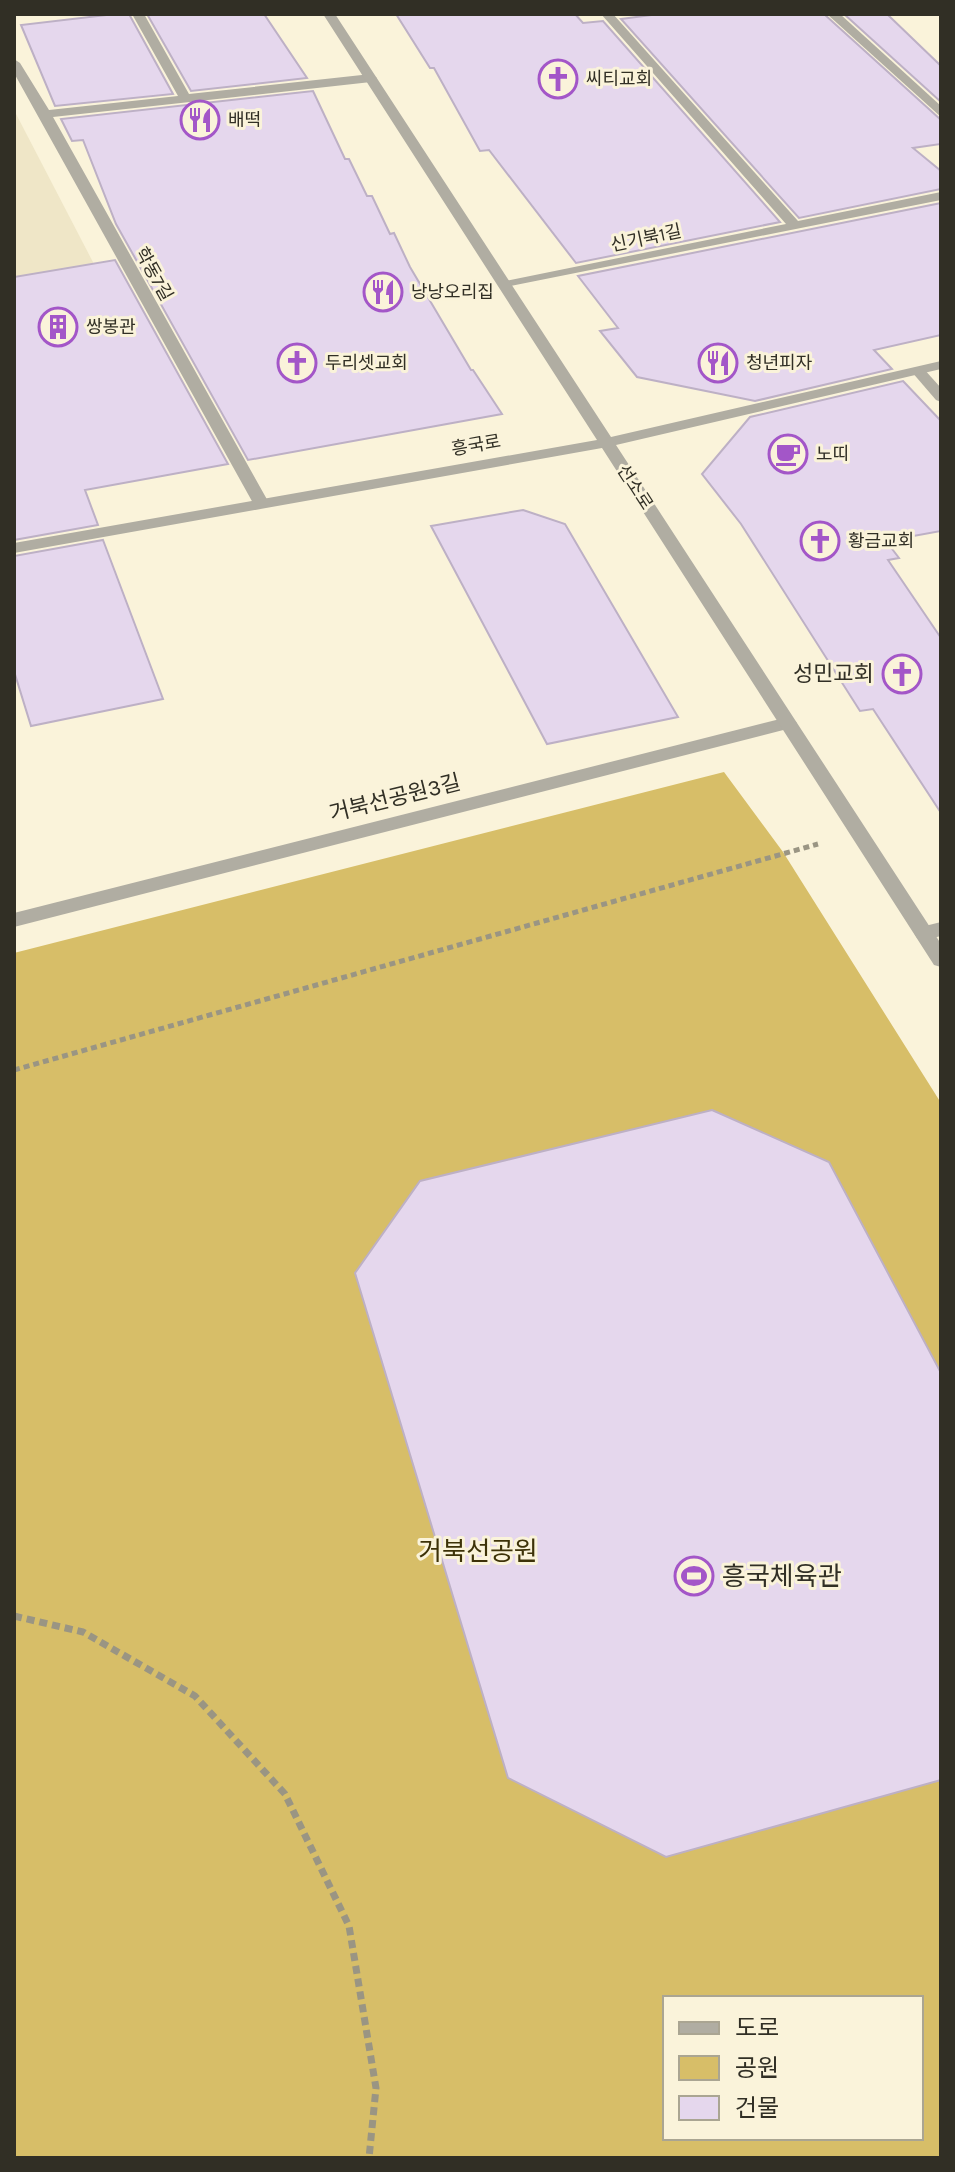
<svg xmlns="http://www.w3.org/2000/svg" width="955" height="2172" viewBox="0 0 955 2172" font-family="Karla,'Noto Sans KR',sans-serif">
	<rect width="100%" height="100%" fill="#faf3da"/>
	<!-- built -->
	<path fill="#efe6c7" d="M 14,110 L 163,397 L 14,422 Z"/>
	<!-- green -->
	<path fill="#d7be68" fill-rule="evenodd" d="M 724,772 L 783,852 L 941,1103 L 941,2158 L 14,2158 L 14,953 ZM 665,1998 L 921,1998 L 921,2138 L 665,2138 Z"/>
	<!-- building -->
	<g fill="#e5d7ed" stroke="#bdb0c5" stroke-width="2">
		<path d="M 115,14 L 129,14 L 173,94 L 55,106 L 21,25 Z"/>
		<path d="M 147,14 L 264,14 L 307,78 L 191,91 Z"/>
		<path d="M 396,14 L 575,14 L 583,23 L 603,21 L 780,222 L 576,263 L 489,150 L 480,151 L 434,68 L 430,68 Z"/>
		<path d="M 659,14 L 824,14 L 941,120 L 941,144 L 913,148 L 941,171 L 941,189 L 799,218 L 621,19 Z"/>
		<path d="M 844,14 L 887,14 L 941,66 L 941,102 Z"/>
		<path d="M 313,91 L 345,159 L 349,159 L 367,196 L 372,196 L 390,234 L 394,233 L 410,267 L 471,370 L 473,370 L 502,414 L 248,460 L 116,224 L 83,140 L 72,141 L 61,119 Z"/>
		<path d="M 941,203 L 941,335 L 874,350 L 892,369 L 755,401 L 637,377 L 600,331 L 618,328 L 578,276 Z"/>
		<path d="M 115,260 L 228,464 L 85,490 L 98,525 L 14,540 L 14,277 Z"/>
		<path d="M 903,381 L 941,421 L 941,531 L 886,541 L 899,558 L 888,560 L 941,638 L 941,813 L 873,709 L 860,711 L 741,524 L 702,474 L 750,417 Z"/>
		<path d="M 523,510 L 565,524 L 678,717 L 547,744 L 431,526 Z"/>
		<path d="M 103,540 L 163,699 L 31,726 L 14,671 L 14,556 Z"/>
		<path d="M 712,1110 L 829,1162 L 941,1373 L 941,1780 L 666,1857 L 508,1778 L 355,1273 L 420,1181 Z"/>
	</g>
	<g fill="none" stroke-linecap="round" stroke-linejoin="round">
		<!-- path-far1 -->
		<path stroke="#9a9583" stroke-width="5" stroke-dasharray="6 4" stroke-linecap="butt" d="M 14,1070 L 818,844"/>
		<!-- path -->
		<path stroke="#9a9583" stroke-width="7" stroke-dasharray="8 5" stroke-linecap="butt" d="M 14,1616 L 83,1632 L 195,1696 L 285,1794 L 349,1926 L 376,2088 L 369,2158"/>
		<!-- minor -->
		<g fill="#b0ada2" fill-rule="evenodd">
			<path d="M 132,14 L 144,14 L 189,94 L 371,74 L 377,78 L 371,82 L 53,117 L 269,503 L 267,506 L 255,506 L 253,503 L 14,73 L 14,59 L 20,63 L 49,110 L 178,96 Z"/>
			<path d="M 601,14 L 613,14 L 798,221 L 941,192 L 941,200 L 500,288 L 498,285 L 505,281 L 786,224 Z"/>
			<path d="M 827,14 L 840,14 L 941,106 L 941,117 Z"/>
			<path d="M 918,367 L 923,368 L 941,388 L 941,402 L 936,400 L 911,371 Z"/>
			<path d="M 788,717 L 797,723 L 795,727 L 14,927 L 14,913 Z"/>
			<path d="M 941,922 L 941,936 L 924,940 L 917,938 L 914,933 L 917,928 Z"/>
		</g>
		<!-- tertiary -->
		<path fill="#b0ada2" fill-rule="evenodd" d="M 323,14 L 335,14 L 611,437 L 941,361 L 941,369 L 616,445 L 941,944 L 941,967 L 934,965 L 602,448 L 14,553 L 14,543 L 597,440 Z"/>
	</g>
	<!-- icons -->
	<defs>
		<g id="church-ring" transform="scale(2)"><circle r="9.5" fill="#faf3da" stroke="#a356c8" stroke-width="1.5"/><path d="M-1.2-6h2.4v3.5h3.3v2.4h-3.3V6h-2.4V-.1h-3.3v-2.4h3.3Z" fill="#a356c8"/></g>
		<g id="restaurant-ring" transform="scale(2)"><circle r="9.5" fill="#faf3da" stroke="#a356c8" stroke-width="1.5"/><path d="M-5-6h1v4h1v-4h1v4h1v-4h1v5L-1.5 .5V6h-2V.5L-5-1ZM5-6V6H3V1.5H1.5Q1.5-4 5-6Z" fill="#a356c8"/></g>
		<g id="building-ring" transform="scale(2)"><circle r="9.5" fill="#faf3da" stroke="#a356c8" stroke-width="1.5"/><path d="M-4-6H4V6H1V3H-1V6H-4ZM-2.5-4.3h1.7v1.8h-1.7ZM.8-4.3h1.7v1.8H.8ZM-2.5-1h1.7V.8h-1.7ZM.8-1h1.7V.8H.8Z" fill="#a356c8"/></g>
		<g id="cafe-ring" transform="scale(2)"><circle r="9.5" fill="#faf3da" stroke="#a356c8" stroke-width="1.5"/><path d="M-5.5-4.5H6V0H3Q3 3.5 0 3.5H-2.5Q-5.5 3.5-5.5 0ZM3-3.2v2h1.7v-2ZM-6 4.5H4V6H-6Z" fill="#a356c8"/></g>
		<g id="stadium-ring" transform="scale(2)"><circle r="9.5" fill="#faf3da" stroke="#a356c8" stroke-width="1.5"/><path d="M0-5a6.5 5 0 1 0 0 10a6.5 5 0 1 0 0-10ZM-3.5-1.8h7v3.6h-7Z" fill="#a356c8"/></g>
	</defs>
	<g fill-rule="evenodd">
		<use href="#church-ring" x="558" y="79"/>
		<use href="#restaurant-ring" x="200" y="120"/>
		<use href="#restaurant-ring" x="383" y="292"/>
		<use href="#building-ring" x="58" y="327"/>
		<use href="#church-ring" x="297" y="363"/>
		<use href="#restaurant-ring" x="718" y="363"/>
		<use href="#cafe-ring" x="788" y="454"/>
		<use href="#church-ring" x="820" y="541"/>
		<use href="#church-ring" x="902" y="674"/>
		<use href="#stadium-ring" x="694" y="1576"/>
	</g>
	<g text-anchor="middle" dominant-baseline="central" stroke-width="6" stroke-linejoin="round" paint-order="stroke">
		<!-- far-poi labels -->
		<g font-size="18" fill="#312f25" stroke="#faf3da" text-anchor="start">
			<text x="586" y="79">씨티교회</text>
			<text x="228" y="120">배떡</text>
			<text x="411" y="292">낭낭오리집</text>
			<text x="86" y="327">쌍봉관</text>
			<text x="325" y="363">두리셋교회</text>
			<text x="746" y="363">청년피자</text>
			<text x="816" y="454">노띠</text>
			<text x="848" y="541">황금교회</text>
		</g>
		<!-- far-street labels -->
		<g font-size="18" fill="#312f25" stroke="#faf3da">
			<text transform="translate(646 238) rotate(-12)">신기북1길</text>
			<text transform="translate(154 274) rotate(61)">학동7길</text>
			<text transform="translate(476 445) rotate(-10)">흥국로</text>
			<text transform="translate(635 487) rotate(57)">선소로</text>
		</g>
		<!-- poi labels -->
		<g font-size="22" fill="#312f25" stroke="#faf3da" text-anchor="end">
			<text x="874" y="674">성민교회</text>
		</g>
		<!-- street labels -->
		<g font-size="22" fill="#312f25" stroke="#faf3da">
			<text transform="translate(395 798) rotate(-14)">거북선공원3길</text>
		</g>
		<!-- near-park labels -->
		<g font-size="26" fill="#3d3208" stroke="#faf3da">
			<text x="478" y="1551">거북선공원</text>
		</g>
		<!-- near-poi labels -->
		<g font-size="26" fill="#312f25" stroke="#faf3da" text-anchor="start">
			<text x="722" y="1576">흥국체육관</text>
		</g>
	</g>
	<!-- border -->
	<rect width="955" height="2172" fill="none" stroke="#312f25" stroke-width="32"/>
	<!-- legend -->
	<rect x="663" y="1996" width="260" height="144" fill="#faf3da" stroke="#aaa592" stroke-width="2"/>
	<rect x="679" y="2022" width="40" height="12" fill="#b0ada2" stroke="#aaa592" stroke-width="2"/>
	<text x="735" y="2036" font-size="24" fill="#312f25">도로</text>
	<rect x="679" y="2056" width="40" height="24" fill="#d7be68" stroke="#aaa592" stroke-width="2"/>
	<text x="735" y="2076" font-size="24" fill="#312f25">공원</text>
	<rect x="679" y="2096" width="40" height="24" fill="#e5d7ed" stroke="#aaa592" stroke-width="2"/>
	<text x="735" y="2116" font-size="24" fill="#312f25">건물</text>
</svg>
